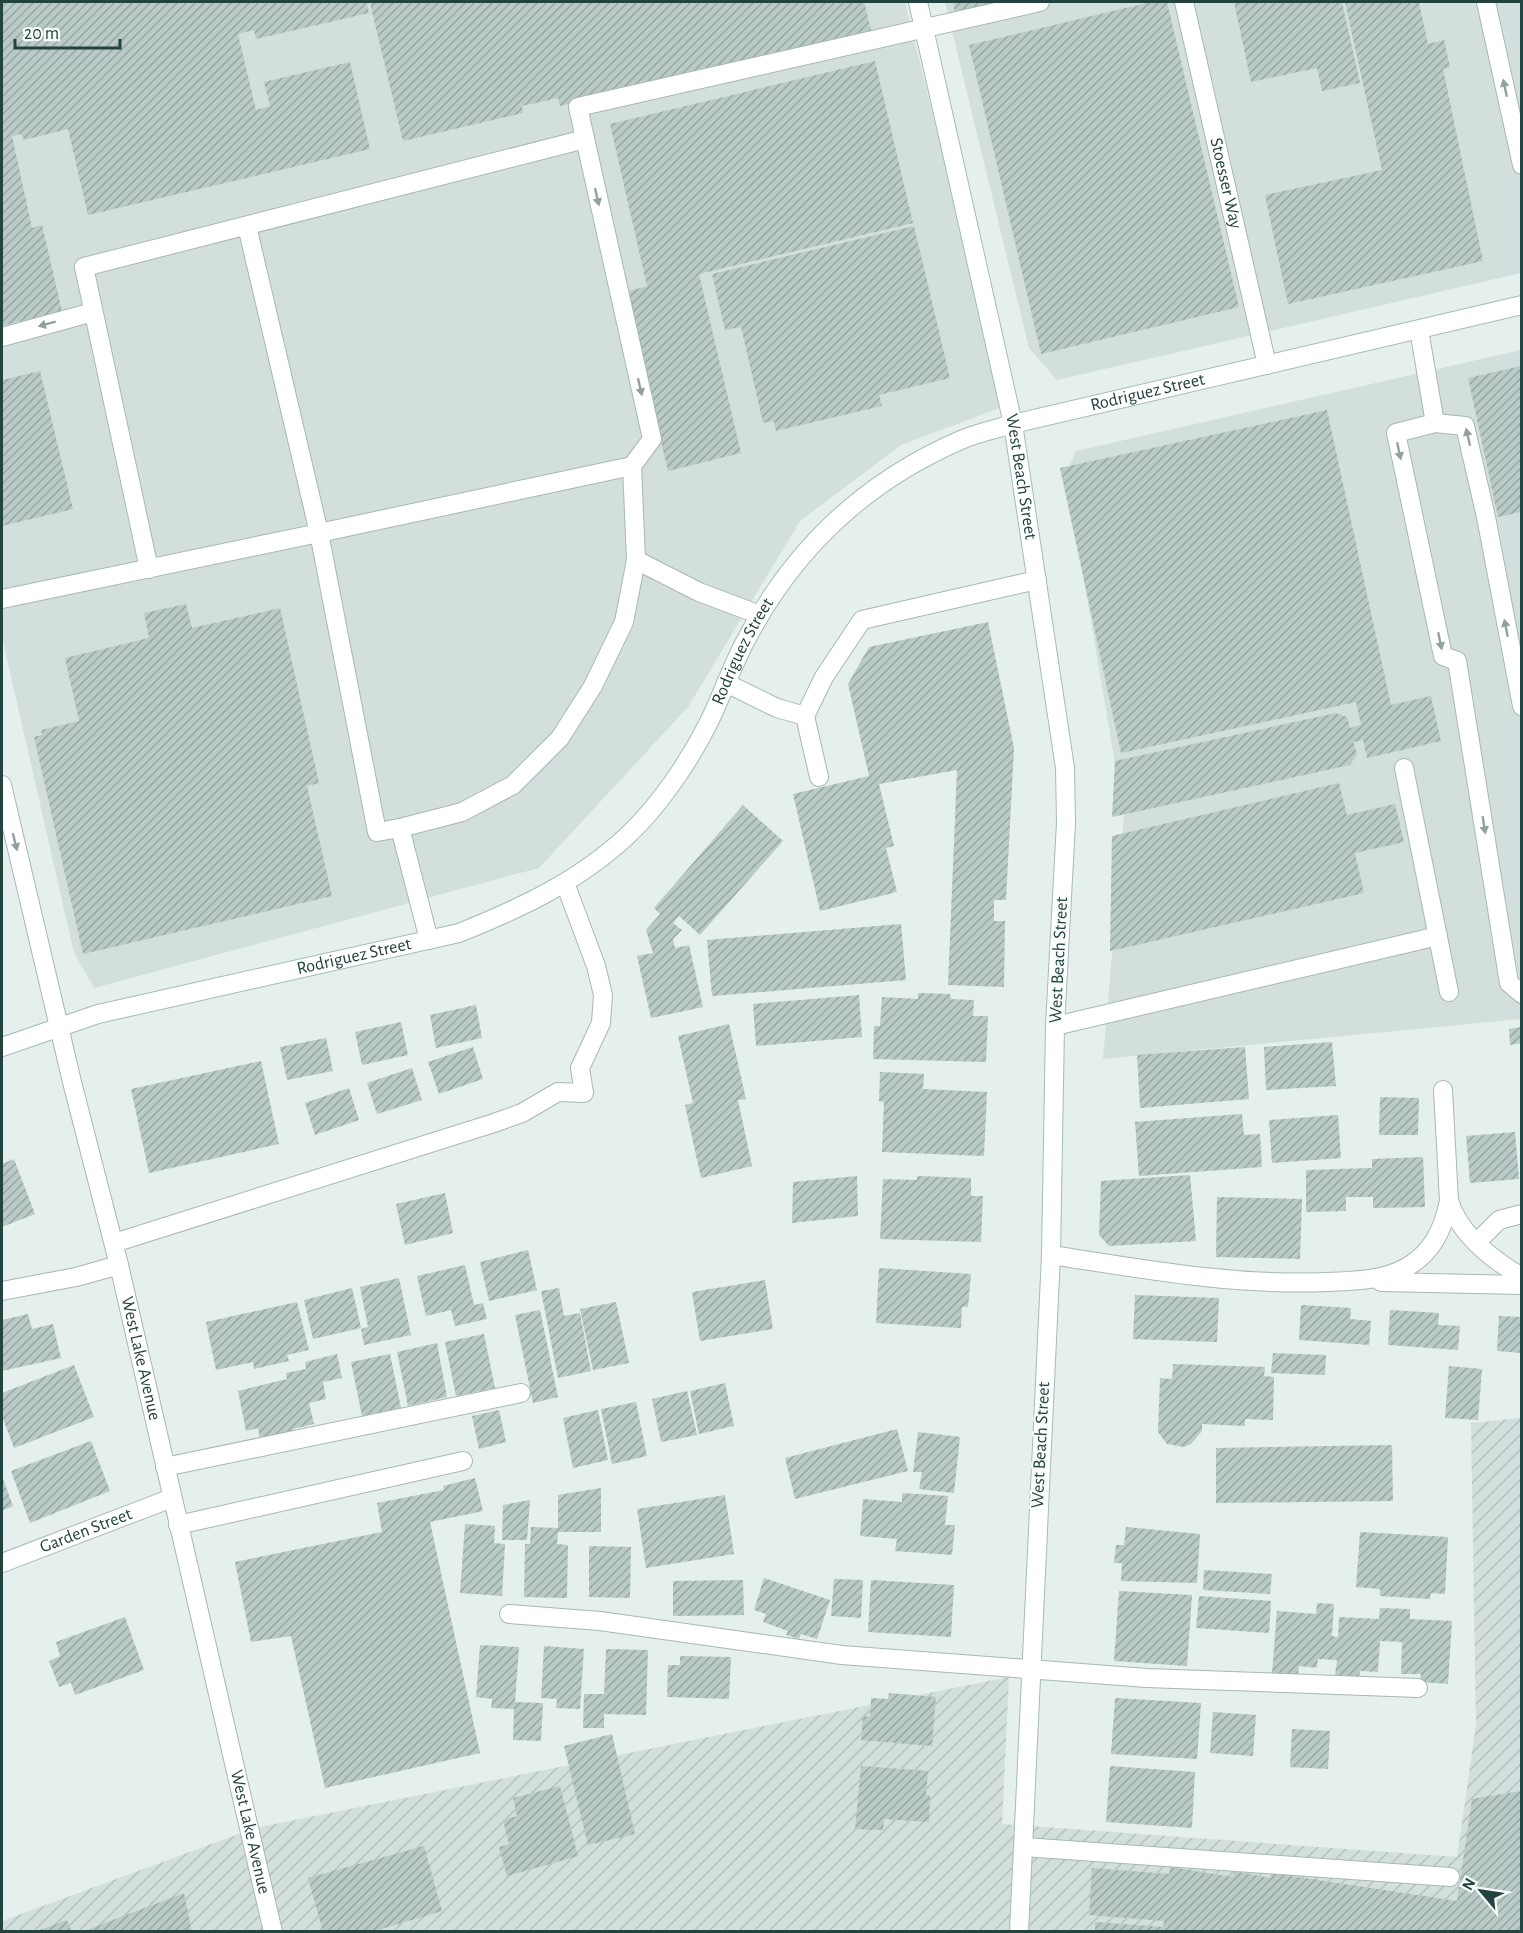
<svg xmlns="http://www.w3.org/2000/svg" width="1523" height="1933" viewBox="0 0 1523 1933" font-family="'Alegreya Sans',sans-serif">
	<defs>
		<pattern id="industrial-furrows" width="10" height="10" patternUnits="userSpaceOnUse" patternTransform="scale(1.5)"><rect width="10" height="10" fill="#d3dfdc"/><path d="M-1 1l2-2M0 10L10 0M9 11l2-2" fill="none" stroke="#b5c1be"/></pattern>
		<pattern id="building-hatch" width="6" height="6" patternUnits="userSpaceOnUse" patternTransform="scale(1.5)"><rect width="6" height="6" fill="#bacac6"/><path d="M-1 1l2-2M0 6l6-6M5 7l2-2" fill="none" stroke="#97a6a2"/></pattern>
	</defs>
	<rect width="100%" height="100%" fill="#e5efec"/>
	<!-- built -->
	<g fill="#d3dfdc">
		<path d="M 2,2 L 905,2 L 1005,406 L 901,445 L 800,521 L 688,707 L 539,868 L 94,988 L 74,953 L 2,637 Z"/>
		<path d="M 945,2 L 1521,2 L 1521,273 L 1057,380 L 1029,348 Z"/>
		<path d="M 1521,350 L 1521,1019 L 1103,1059 L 1124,816 L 1066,474 L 1076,451 Z"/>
	</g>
	<!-- industrial -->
	<path fill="url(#industrial-furrows)" d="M 1521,1418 L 1521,1931 L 2,1932 L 2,1921 L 255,1828 L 1009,1677 L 1002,1824 L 1457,1857 L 1476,1725 L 1471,1423 Z"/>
	<!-- building -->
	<g fill="url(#building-hatch)">
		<path d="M 2,2 L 864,2 L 872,33 L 560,106 L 558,98 L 522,106 L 523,113 L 403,141 L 370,3 L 367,4 L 369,13 L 256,39 L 254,30 L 238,34 L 256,110 L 270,106 L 264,82 L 350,62 L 370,149 L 88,215 L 68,129 L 24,140 L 21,134 L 12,136 L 32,228 L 42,225 L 62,311 L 2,326 Z"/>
		<path d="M 953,2 L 997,2 L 955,13 Z"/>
		<path d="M 1151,2 L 1167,2 L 1239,307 L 1041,354 L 969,45 Z"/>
		<path d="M 1234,2 L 1342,2 L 1360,83 L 1322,91 L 1317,68 L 1251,82 Z"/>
		<path d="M 1345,2 L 1419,2 L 1428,44 L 1444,40 L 1450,67 L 1443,69 L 1483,261 L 1288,304 L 1265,195 L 1382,170 Z"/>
		<path d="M 875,61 L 913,223 L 699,274 L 741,453 L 668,471 L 626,292 L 647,286 L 610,124 Z"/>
		<path d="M 914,226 L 950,378 L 879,395 L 882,406 L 776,431 L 774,421 L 763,423 L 741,327 L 725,330 L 712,274 Z"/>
		<path d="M 1521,366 L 1521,512 L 1498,517 L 1468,378 Z"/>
		<path d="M 40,371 L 73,509 L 2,526 L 2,380 Z"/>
		<path d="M 1327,410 L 1391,705 L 1431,696 L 1441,741 L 1367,758 L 1363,740 L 1353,742 L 1357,754 L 1350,765 L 1112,817 L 1115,761 L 1336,713 L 1347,717 L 1350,728 L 1361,725 L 1356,702 L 1121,753 L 1060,468 Z"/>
		<path d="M 186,604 L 192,628 L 280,608 L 319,783 L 307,786 L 332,896 L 83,954 L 34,737 L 42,735 L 41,730 L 79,721 L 65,658 L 149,638 L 144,613 Z"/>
		<path d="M 988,622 L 1014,748 L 1006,900 L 994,900 L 994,921 L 1005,921 L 1004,987 L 948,985 L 957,770 L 879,784 L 894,846 L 886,848 L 897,892 L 820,911 L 793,794 L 869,776 L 848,684 L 869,647 Z"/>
		<path d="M 1339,783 L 1347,815 L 1395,804 L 1404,842 L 1355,853 L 1364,893 L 1110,951 L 1112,836 Z"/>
		<path d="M 743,805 L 783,841 L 700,935 L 679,916 L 673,923 L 682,930 L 673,939 L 675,948 L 689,945 L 703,1007 L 651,1018 L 637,956 L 653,953 L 646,930 L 660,914 L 654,908 Z"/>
		<path d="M 901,924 L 906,980 L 712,996 L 707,940 Z"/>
		<path d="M 918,993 L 950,994 L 951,999 L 974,1000 L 973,1016 L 988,1016 L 986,1062 L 873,1059 L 874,1026 L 880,1026 L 882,997 L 918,999 Z"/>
		<path d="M 859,995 L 862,1037 L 756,1046 L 753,1004 Z"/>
		<path d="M 476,1005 L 482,1038 L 436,1048 L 430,1015 Z"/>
		<path d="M 401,1022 L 408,1055 L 362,1065 L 355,1032 Z"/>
		<path d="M 729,1024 L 746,1099 L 738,1100 L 752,1166 L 701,1178 L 685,1105 L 693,1103 L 678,1036 Z"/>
		<path d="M 1521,1027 L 1521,1043 L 1510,1045 L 1509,1029 Z"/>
		<path d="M 326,1038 L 333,1071 L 287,1080 L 280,1047 Z"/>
		<path d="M 1332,1042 L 1336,1086 L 1266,1090 L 1264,1047 Z"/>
		<path d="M 473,1047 L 483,1079 L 439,1094 L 428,1062 Z"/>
		<path d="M 1245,1047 L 1249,1099 L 1140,1108 L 1137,1055 Z"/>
		<path d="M 261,1061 L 279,1144 L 149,1173 L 131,1089 Z"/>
		<path d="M 412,1068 L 422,1100 L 377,1114 L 367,1083 Z"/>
		<path d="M 880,1072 L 924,1074 L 923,1089 L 987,1092 L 984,1156 L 882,1152 L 884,1102 L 879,1101 Z"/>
		<path d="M 349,1088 L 359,1120 L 315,1135 L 305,1103 Z"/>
		<path d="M 1380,1097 L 1419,1098 L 1418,1135 L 1379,1135 Z"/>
		<path d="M 1242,1114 L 1244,1135 L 1260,1134 L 1262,1167 L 1139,1176 L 1135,1122 Z"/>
		<path d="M 1338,1115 L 1341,1158 L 1272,1163 L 1269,1120 Z"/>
		<path d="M 1515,1132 L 1519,1179 L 1470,1183 L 1466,1136 Z"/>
		<path d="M 1423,1157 L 1425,1207 L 1373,1208 L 1373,1197 L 1346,1197 L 1346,1211 L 1306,1212 L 1306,1170 L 1372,1168 L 1372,1159 Z"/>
		<path d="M 14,1159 L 35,1214 L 2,1227 L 2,1164 Z"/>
		<path d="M 1190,1175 L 1196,1241 L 1109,1246 L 1099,1235 L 1101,1181 Z"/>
		<path d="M 857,1176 L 858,1216 L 792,1223 L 793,1182 Z"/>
		<path d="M 917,1176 L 971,1178 L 971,1196 L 983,1196 L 981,1242 L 880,1239 L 883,1179 L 917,1180 Z"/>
		<path d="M 445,1193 L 453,1233 L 405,1245 L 396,1204 Z"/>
		<path d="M 1217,1197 L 1302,1199 L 1300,1259 L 1216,1257 Z"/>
		<path d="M 528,1250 L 537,1290 L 489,1301 L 480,1262 Z"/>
		<path d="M 465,1265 L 474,1305 L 483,1303 L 487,1319 L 455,1326 L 451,1310 L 426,1316 L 417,1276 Z"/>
		<path d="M 879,1268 L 971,1274 L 968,1307 L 962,1307 L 961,1328 L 876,1323 Z"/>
		<path d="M 399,1278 L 411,1335 L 364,1345 L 361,1329 L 368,1327 L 360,1287 Z"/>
		<path d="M 765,1280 L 773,1329 L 700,1341 L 692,1292 Z"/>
		<path d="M 352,1288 L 361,1328 L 313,1339 L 304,1300 Z"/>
		<path d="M 559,1288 L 564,1316 L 580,1313 L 591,1371 L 558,1378 L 541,1291 Z"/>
		<path d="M 1135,1295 L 1219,1298 L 1217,1342 L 1133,1339 Z"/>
		<path d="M 297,1302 L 309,1350 L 287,1355 L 289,1361 L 254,1369 L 253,1362 L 216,1370 L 206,1322 Z"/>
		<path d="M 616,1302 L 629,1363 L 593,1370 L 580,1309 Z"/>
		<path d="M 1301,1305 L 1351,1308 L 1350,1319 L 1371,1321 L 1369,1345 L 1299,1340 Z"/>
		<path d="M 540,1310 L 558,1397 L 533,1403 L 515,1315 Z"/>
		<path d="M 1390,1310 L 1439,1313 L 1438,1325 L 1460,1326 L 1458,1350 L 1388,1345 Z"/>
		<path d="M 28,1314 L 32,1329 L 53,1324 L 61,1358 L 2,1371 L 2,1320 Z"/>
		<path d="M 1499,1316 L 1521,1317 L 1521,1353 L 1497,1351 Z"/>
		<path d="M 484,1334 L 495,1388 L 456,1396 L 445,1342 Z"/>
		<path d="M 437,1343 L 447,1397 L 408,1406 L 397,1352 Z"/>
		<path d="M 1273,1353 L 1326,1355 L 1325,1375 L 1271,1373 Z"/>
		<path d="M 337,1354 L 342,1378 L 323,1382 L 326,1399 L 309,1403 L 314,1424 L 293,1429 L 295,1437 L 261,1445 L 258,1428 L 246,1431 L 238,1391 L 287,1379 L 286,1373 L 306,1369 L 305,1362 Z"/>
		<path d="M 390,1354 L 401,1408 L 362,1416 L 351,1362 Z"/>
		<path d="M 1173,1364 L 1265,1367 L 1264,1376 L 1274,1377 L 1273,1420 L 1245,1419 L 1245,1426 L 1202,1424 L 1202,1431 L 1191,1444 L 1184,1447 L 1167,1444 L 1158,1432 L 1160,1378 L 1172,1379 Z"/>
		<path d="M 74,1365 L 94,1417 L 14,1448 L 2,1416 L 2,1393 Z"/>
		<path d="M 1449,1366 L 1482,1369 L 1478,1420 L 1445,1418 Z"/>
		<path d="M 725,1383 L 734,1426 L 699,1434 L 690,1391 Z"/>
		<path d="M 687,1391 L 697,1435 L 661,1442 L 652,1399 Z"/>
		<path d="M 636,1402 L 647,1456 L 612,1464 L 601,1409 Z"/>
		<path d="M 499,1410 L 506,1442 L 479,1449 L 472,1416 Z"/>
		<path d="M 598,1410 L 608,1460 L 573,1468 L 563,1418 Z"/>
		<path d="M 897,1429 L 908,1471 L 795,1499 L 785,1458 Z"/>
		<path d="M 918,1432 L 960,1437 L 954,1493 L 919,1489 L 922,1472 L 913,1472 Z"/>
		<path d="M 91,1441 L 110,1491 L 30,1523 L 11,1471 Z"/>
		<path d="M 1392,1445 L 1393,1501 L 1216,1503 L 1216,1448 Z"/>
		<path d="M 2,1476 L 13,1506 L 2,1511 Z"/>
		<path d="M 475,1478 L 483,1511 L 430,1522 L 480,1753 L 325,1788 L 291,1636 L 251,1642 L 235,1562 L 382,1532 L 377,1503 L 444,1490 L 443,1486 Z"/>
		<path d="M 601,1488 L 601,1532 L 558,1532 L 557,1544 L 568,1545 L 567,1598 L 524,1597 L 525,1544 L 530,1544 L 531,1527 L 558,1528 L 558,1495 Z"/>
		<path d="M 902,1493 L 948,1496 L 945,1525 L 955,1525 L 952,1555 L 895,1551 L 897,1539 L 860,1536 L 863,1499 L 902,1502 Z"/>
		<path d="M 725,1495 L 734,1554 L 646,1568 L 637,1509 Z"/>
		<path d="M 530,1500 L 527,1540 L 502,1540 L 503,1505 Z"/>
		<path d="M 465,1524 L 495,1526 L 494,1543 L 505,1544 L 502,1596 L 460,1593 Z"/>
		<path d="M 1126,1527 L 1200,1534 L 1197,1583 L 1121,1581 L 1122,1563 L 1114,1563 L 1116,1545 L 1124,1545 Z"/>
		<path d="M 1360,1532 L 1448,1537 L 1445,1594 L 1431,1593 L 1430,1599 L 1380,1596 L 1380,1589 L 1356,1587 Z"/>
		<path d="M 589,1546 L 631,1547 L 630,1598 L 589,1597 Z"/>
		<path d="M 1204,1570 L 1272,1574 L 1270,1594 L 1203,1590 Z"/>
		<path d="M 764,1578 L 830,1600 L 817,1639 L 801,1634 L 799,1639 L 786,1635 L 788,1631 L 763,1622 L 766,1614 L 754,1610 Z"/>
		<path d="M 834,1579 L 863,1580 L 861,1618 L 831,1616 Z"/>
		<path d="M 743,1580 L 744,1615 L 673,1616 L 673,1581 Z"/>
		<path d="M 871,1580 L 954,1585 L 951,1637 L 868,1632 Z"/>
		<path d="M 1119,1591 L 1192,1595 L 1187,1666 L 1114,1661 Z"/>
		<path d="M 1199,1596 L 1271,1601 L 1269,1633 L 1196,1628 Z"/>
		<path d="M 1317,1603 L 1334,1604 L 1332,1636 L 1338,1637 L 1339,1617 L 1379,1619 L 1380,1608 L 1410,1609 L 1410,1619 L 1452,1621 L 1448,1684 L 1420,1682 L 1421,1674 L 1401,1674 L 1402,1642 L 1380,1641 L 1378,1672 L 1360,1671 L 1359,1678 L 1335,1676 L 1337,1660 L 1318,1659 L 1317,1668 L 1299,1666 L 1298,1675 L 1272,1673 L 1277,1611 L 1316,1614 Z"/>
		<path d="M 125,1617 L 144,1670 L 75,1695 L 71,1683 L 59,1687 L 49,1661 L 60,1656 L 56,1642 Z"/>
		<path d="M 480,1645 L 519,1647 L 515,1702 L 543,1703 L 541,1741 L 513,1740 L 514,1709 L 491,1708 L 492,1699 L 476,1697 Z"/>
		<path d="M 544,1646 L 584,1649 L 580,1709 L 556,1708 L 557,1699 L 541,1698 Z"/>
		<path d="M 606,1649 L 648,1650 L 646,1715 L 604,1714 L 604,1728 L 583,1728 L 584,1694 L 604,1694 Z"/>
		<path d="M 680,1656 L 731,1657 L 729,1699 L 667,1697 L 668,1665 L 680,1665 Z"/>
		<path d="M 889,1693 L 936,1697 L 932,1746 L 861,1740 L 863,1716 L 870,1717 L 871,1698 L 888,1699 Z"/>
		<path d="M 1115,1698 L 1201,1703 L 1197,1759 L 1111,1754 Z"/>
		<path d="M 1213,1712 L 1256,1715 L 1253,1756 L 1210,1753 Z"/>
		<path d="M 1292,1729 L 1330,1731 L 1328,1769 L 1290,1767 Z"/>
		<path d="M 612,1734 L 635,1834 L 588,1845 L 564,1746 Z"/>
		<path d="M 861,1766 L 928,1771 L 926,1795 L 930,1795 L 929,1822 L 884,1819 L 883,1830 L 855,1829 Z"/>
		<path d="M 1110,1766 L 1195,1772 L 1192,1828 L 1106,1822 Z"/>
		<path d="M 560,1786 L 578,1856 L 507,1876 L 499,1847 L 509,1844 L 503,1820 L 517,1816 L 513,1798 Z"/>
		<path d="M 1521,1791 L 1521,1932 L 1095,1932 L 1095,1922 L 1163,1927 L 1164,1921 L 1089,1915 L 1092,1868 L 1169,1874 L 1170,1867 L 1233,1877 L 1234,1871 L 1270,1878 L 1271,1873 L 1457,1901 L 1472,1799 Z"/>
		<path d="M 424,1846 L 442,1911 L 371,1932 L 323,1932 L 308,1878 Z"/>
		<path d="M 184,1893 L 192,1932 L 84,1932 L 84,1931 Z"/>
		<path d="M 67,1920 L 72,1932 L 37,1932 L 37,1931 Z"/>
	</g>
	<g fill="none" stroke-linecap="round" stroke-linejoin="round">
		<!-- lane casing -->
		<g stroke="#a7b8b5" stroke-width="20">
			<g id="lane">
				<path id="s1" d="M 1184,2 L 1267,365"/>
				<path d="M 1486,2 L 1522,165"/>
				<path d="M 1419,330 L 1435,423"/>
				<path d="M 2,337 L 93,312"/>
				<path d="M 632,466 L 652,439 L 578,107 L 1040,2"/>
				<path d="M 149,569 L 84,267 L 585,139"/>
				<path d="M 2,599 L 319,533 L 247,226"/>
				<path d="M 726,683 L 777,708 L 805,716 L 819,777"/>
				<path d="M 1522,706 L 1486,517 L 1465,426 L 1435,423 L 1396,433 L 1443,656 L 1457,661 L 1509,983 L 1522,994"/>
				<path d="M 805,716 L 824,677 L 862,620 L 1037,580"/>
				<path d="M 1404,768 L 1449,992"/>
				<path d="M 400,828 L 377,832 L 319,533 L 632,466 L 636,560"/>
				<path d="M 429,940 L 400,828 L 462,812 L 513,785 L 560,738 L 593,686 L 624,622 L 636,560 L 699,592 L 760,615"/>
				<path d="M 1055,1026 L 1438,936"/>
				<path d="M 1449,1201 C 1460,1235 1491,1259 1522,1277"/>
				<path d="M 114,1243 L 494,1123 L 522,1113 L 558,1092 L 584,1093 L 580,1068 L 601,1023 L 603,995 L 596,966 L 565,883"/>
				<path d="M 1476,1243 L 1499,1220 L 1522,1214"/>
				<path d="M 1051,1255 C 1143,1269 1233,1286 1327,1282 C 1354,1281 1382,1281 1407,1267 C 1433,1252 1443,1229 1449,1201 L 1443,1090"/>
				<path d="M 1381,1282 L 1522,1285"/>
				<path d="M 2,1291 L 76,1277 L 119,1265"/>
				<path d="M 165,1467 L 521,1393"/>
				<path d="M 178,1525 L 463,1461"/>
				<path d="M 509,1614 L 600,1621 L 842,1655 L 1147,1678 L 1418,1688"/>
				<path d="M 1024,1847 L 1450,1877"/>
			</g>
		</g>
		<!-- street casing -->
		<g stroke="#a7b8b5" stroke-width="20">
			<g id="street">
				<path id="s2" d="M 2,785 L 72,1082 L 119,1265 L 273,1932"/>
				<path id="s3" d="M 2,1563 L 172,1498"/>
			</g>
		</g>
		<!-- secondary casing -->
		<g stroke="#a3bcb8" stroke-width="20">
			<g id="secondary">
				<path id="s4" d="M 918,2 L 1013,424 L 1065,768 L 1066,823 L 1055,1026 L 1051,1255 L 1019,1932"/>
				<path id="s5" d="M 2,1047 L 98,1014 L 459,933 C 519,909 579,881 627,836 C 659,806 689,762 709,722 C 722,695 732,666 746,640 C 794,548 866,481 961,440 C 977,433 996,429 1013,424 L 1522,305"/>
			</g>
		</g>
		<!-- lane -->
		<use href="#lane" stroke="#fff" stroke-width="18"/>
		<!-- street -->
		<use href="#street" stroke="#fff" stroke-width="18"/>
		<!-- secondary -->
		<use href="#secondary" stroke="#fff" stroke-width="18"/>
	</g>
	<!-- one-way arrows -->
	<defs><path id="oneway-solid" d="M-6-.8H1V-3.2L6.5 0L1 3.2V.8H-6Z" transform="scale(1.5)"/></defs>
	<g fill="#91a1a0">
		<use href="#oneway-solid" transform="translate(1505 88) rotate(-102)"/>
		<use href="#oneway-solid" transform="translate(597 197) rotate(77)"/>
		<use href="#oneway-solid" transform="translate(47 324) rotate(165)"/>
		<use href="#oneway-solid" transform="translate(640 387) rotate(77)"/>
		<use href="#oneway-solid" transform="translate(1468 437) rotate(-103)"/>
		<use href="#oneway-solid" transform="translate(1399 451) rotate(78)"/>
		<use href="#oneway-solid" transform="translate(1506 628) rotate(-101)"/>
		<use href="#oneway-solid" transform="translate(1440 641) rotate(78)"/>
		<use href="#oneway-solid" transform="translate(1484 825) rotate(81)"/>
		<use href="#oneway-solid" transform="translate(15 842) rotate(76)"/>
	</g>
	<g text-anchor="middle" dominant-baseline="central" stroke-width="4.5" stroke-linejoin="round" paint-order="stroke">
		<!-- street labels -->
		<g font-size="18" fill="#234340" stroke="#f7fbfa">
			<text stroke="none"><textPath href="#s1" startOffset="186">Stoesser Way</textPath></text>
			<text stroke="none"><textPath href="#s5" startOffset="1390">Rodriguez Street</textPath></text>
			<text stroke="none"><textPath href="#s4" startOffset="486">West Beach Street</textPath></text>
			<text stroke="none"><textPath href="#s5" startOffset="886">Rodriguez Street</textPath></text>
			<text stroke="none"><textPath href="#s5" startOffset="364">Rodriguez Street</textPath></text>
			<text transform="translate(1059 960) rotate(-87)">West Beach Street</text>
			<text stroke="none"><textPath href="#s2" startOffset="590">West Lake Avenue</textPath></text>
			<text transform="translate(1041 1445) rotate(-87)">West Beach Street</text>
			<text stroke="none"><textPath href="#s3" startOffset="90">Garden Street</textPath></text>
			<text stroke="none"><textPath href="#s2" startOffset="1076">West Lake Avenue</textPath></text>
		</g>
	</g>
	<!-- border -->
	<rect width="1523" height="1933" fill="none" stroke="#234340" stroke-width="6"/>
	<!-- north arrow -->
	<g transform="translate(1481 1891) rotate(299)" stroke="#f7fbfa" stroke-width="4.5" paint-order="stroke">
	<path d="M0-4.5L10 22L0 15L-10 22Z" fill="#234340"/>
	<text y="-9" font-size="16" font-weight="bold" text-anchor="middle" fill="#234340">N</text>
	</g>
	<!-- scale -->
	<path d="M15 39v9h105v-9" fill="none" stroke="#234340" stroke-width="3"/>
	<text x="24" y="39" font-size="18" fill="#234340" stroke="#f7fbfa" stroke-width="4.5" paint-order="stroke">20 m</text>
</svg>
